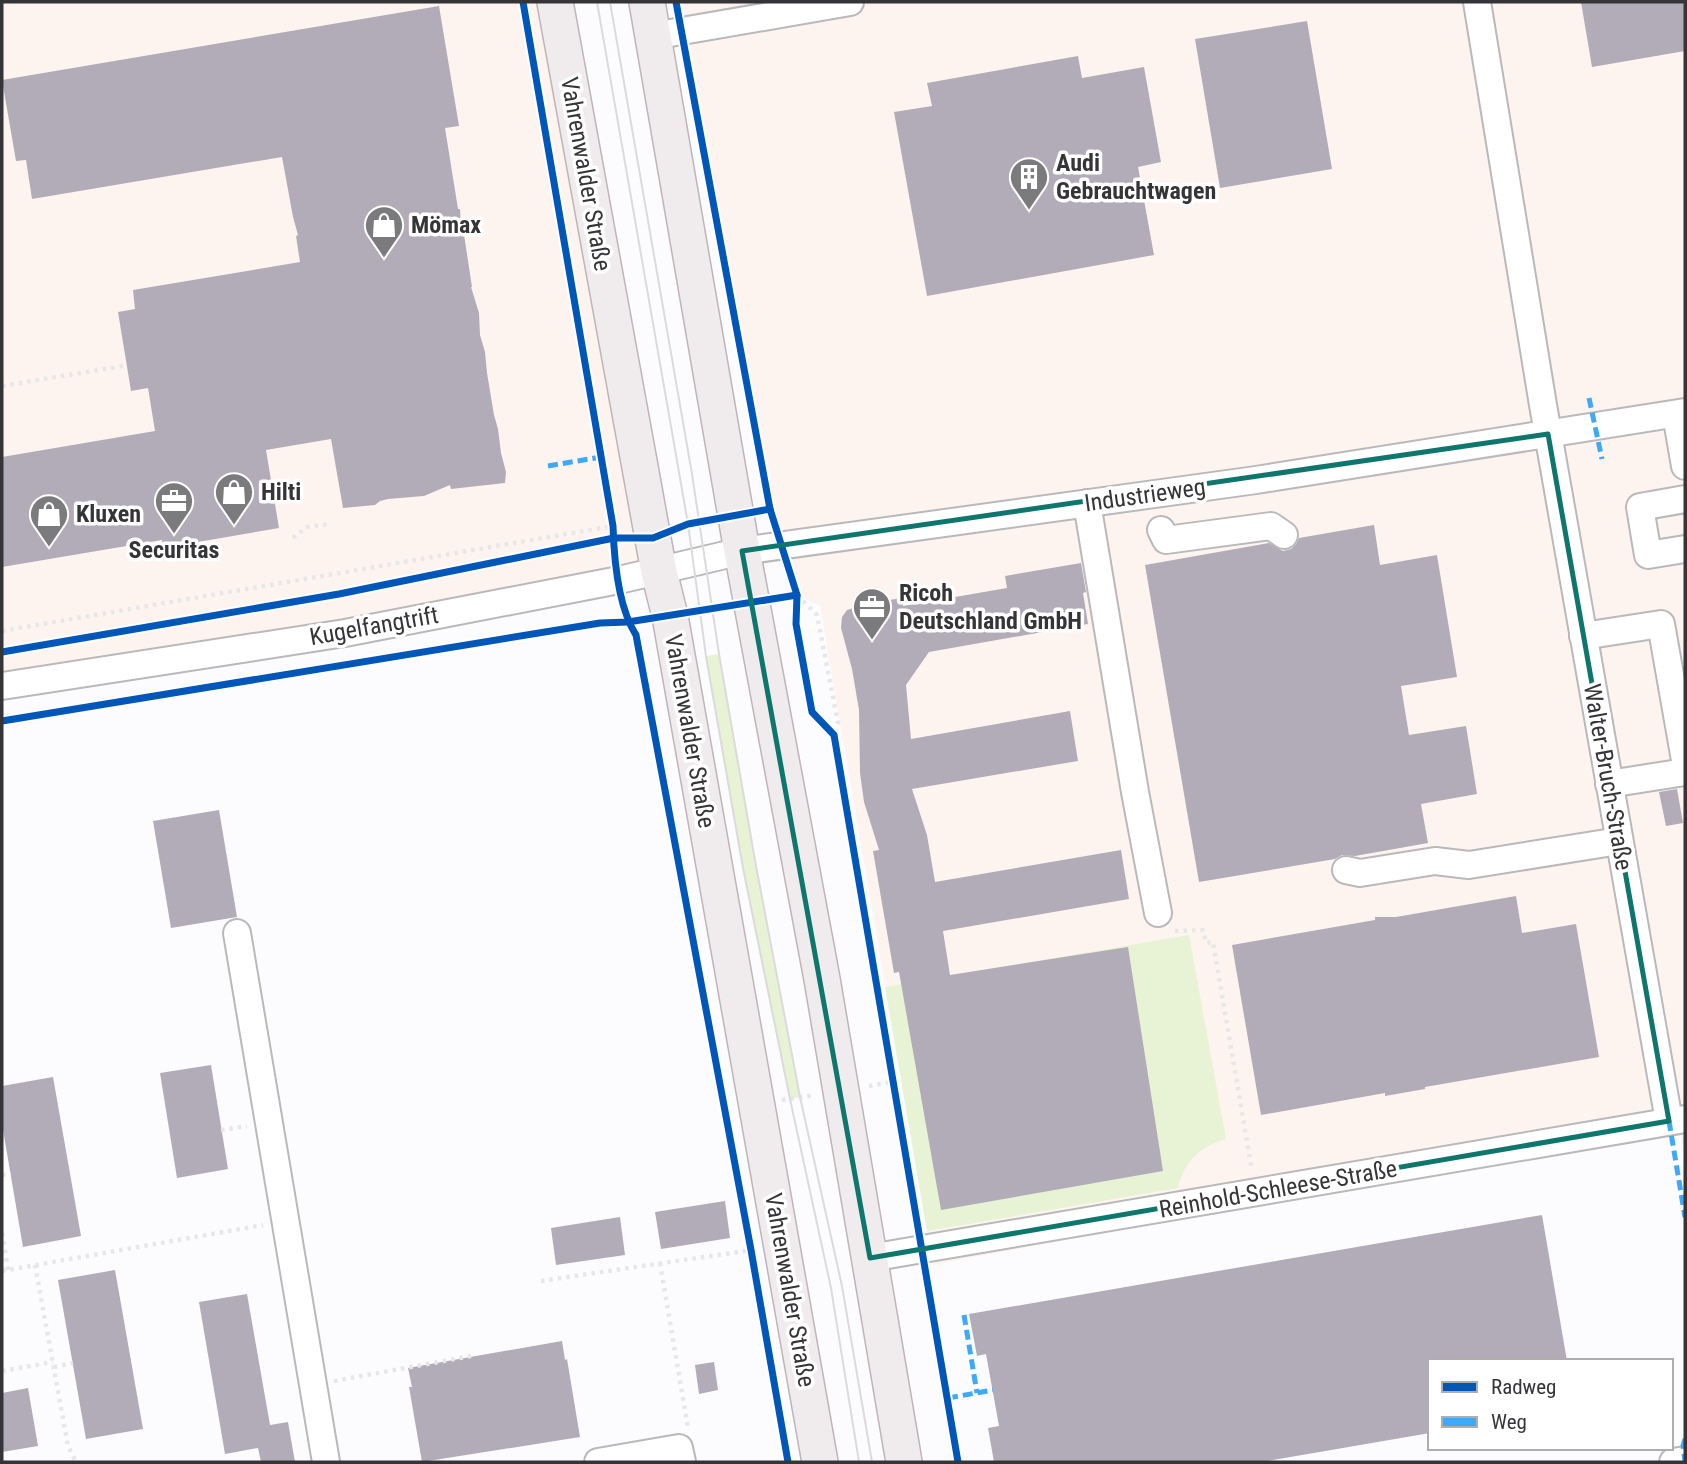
<svg xmlns="http://www.w3.org/2000/svg" width="1687" height="1464" viewBox="0 0 1687 1464" font-family="'Roboto Condensed',sans-serif">
	<rect width="100%" height="100%" fill="#fcfcfe"/>
	<!-- industrial -->
	<g fill="#fef4ef">
		<path d="M 2,2 L 555,2 L 659,572 L 2,686 Z"/>
		<path d="M 683,2 L 1685,2 L 1685,1164 L 1680,1130 L 1247,1205 L 933,1265 L 820,606 L 797,595 L 770,509 Z"/>
	</g>
	<!-- green -->
	<g fill="#e8f2d5">
		<path d="M 719,654 L 756,866 L 800,1097 L 790,1099 L 743,868 L 706,656 Z"/>
		<path d="M 1189,935 L 1226,1139 C 1200,1146 1184,1162 1178,1188 L 927,1231 L 885,987 Z"/>
	</g>
	<!-- building -->
	<g fill="#b2acb8">
		<path d="M 1581,2 L 1685,2 L 1685,51 L 1592,67 Z"/>
		<path d="M 439,6 L 459,126 L 445,128 L 458,209 L 460,209 L 461,228 L 463,228 L 472,287 L 471,287 L 479,313 L 480,335 L 485,352 L 487,373 L 494,415 L 498,429 L 501,453 L 506,472 L 505,483 L 451,489 L 450,485 L 424,496 L 388,499 L 380,501 L 375,505 L 343,508 L 331,439 L 266,450 L 279,528 L 163,548 L 162,540 L 2,567 L 2,457 L 155,431 L 148,388 L 131,391 L 118,312 L 135,309 L 133,290 L 300,262 L 296,236 L 298,235 L 293,217 L 282,157 L 32,199 L 26,160 L 16,161 L 2,80 Z"/>
		<path d="M 1307,21 L 1332,169 L 1220,188 L 1195,39 Z"/>
		<path d="M 1078,56 L 1082,78 L 1144,67 L 1161,162 L 1138,167 L 1154,255 L 927,296 L 894,112 L 932,106 L 927,83 Z"/>
		<path d="M 1374,525 L 1380,565 L 1437,555 L 1457,677 L 1401,686 L 1409,735 L 1466,726 L 1477,794 L 1421,804 L 1428,843 L 1355,856 L 1342,855 L 1335,859 L 1199,882 L 1145,565 L 1269,543 L 1283,551 L 1291,549 L 1296,544 L 1299,538 Z"/>
		<path d="M 1081,563 L 1086,592 L 1083,593 L 1088,624 L 929,652 L 906,685 L 911,739 L 1070,711 L 1078,761 L 912,789 L 927,835 L 935,882 L 1121,850 L 1129,899 L 943,931 L 950,975 L 1128,947 L 1163,1171 L 941,1210 L 899,972 L 894,973 L 873,851 L 879,850 L 864,802 L 860,773 L 859,710 L 852,669 L 841,628 L 842,617 L 847,610 L 870,603 L 902,598 L 903,606 L 1007,588 L 1005,576 Z"/>
		<path d="M 1677,789 L 1683,823 L 1666,826 L 1659,792 Z"/>
		<path d="M 219,810 L 237,917 L 171,928 L 153,821 Z"/>
		<path d="M 1516,896 L 1522,933 L 1576,924 L 1599,1057 L 1425,1087 L 1425,1089 L 1385,1096 L 1385,1093 L 1261,1115 L 1232,945 L 1375,920 L 1375,917 L 1396,917 Z"/>
		<path d="M 211,1065 L 228,1169 L 177,1178 L 160,1073 Z"/>
		<path d="M 53,1077 L 81,1236 L 23,1247 L 2,1124 L 2,1086 Z"/>
		<path d="M 725,1201 L 730,1238 L 661,1249 L 655,1212 Z"/>
		<path d="M 1542,1215 L 1567,1361 L 1430,1361 L 1430,1433 L 1262,1462 L 994,1462 L 988,1428 L 999,1426 L 986,1354 L 977,1356 L 969,1314 Z"/>
		<path d="M 620,1217 L 625,1255 L 556,1265 L 551,1228 Z"/>
		<path d="M 115,1270 L 143,1429 L 86,1439 L 58,1280 Z"/>
		<path d="M 247,1294 L 270,1425 L 288,1422 L 295,1462 L 261,1462 L 258,1448 L 225,1454 L 199,1302 Z"/>
		<path d="M 562,1341 L 565,1360 L 567,1359 L 580,1437 L 422,1462 L 409,1387 L 412,1387 L 408,1368 Z"/>
		<path d="M 714,1362 L 718,1390 L 699,1394 L 695,1365 Z"/>
		<path d="M 28,1388 L 38,1446 L 2,1452 L 2,1393 Z"/>
	</g>
	<g fill="none" stroke-linecap="round" stroke-linejoin="round">
		<!-- minor casing -->
		<g stroke="#b9b9bb" stroke-width="30">
			<g id="minor">
				<path d="M 1477,2 L 1543,405 L 1669,1121"/>
				<path d="M 653,36 L 850,2"/>
				<path d="M 1676,414 L 1685,466"/>
				<path d="M 1685,499 L 1640,507 L 1648,555 L 1685,549"/>
				<path d="M 1087,503 L 1135,792 L 1158,913"/>
				<path d="M 1161,530 L 1166,540 L 1271,526 L 1284,535"/>
				<path d="M 1583,636 L 1661,624 L 1685,760"/>
				<path d="M 2,686 L 345,633 L 619,580 L 742,551 L 1256,480 L 1685,412"/>
				<path d="M 1609,784 L 1685,772"/>
				<path d="M 1346,870 L 1360,873 L 1435,861 L 1469,865 L 1619,841"/>
				<path d="M 237,933 L 326,1462"/>
				<path d="M 870,1258 L 1685,1119"/>
				<path d="M 598,1462 L 679,1448 L 682,1462"/>
				<path d="M 1673,1462 L 1685,1460"/>
			</g>
		</g>
		<!-- major casing -->
		<g stroke="#beb4b9" stroke-width="38">
			<g id="major">
				<path d="M 555,2 L 644,489 L 659,572 L 670,616 L 820,1462"/>
				<path d="M 647,2 L 742,551 L 822,979 L 904,1462"/>
			</g>
		</g>
		<!-- path -->
		<g stroke="#e7e7e8" stroke-width="4.5" stroke-dasharray="3.5 5" stroke-linecap="butt">
			<path d="M 2,386 L 123,366"/>
			<path d="M 293,538 L 307,527 L 328,524"/>
			<path d="M 797,595 L 817,615 L 838,723 L 834,735"/>
			<path d="M 2,631 L 613,526"/>
			<path d="M 1175,931 L 1203,930 L 1206,943 L 1213,942 L 1252,1171"/>
			<path d="M 869,1086 L 892,1082"/>
			<path d="M 782,1100 L 815,1095"/>
			<path d="M 221,1130 L 247,1126"/>
			<path d="M 2,1175 L 11,1174"/>
			<path d="M 2,1233 L 8,1270"/>
			<path d="M 660,1263 L 688,1428"/>
			<path d="M 35,1265 L 68,1446 L 76,1462"/>
			<path d="M 2,1271 L 263,1225"/>
			<path d="M 541,1281 L 751,1250"/>
			<path d="M 54,1367 L 73,1363"/>
			<path d="M 2,1371 L 53,1362"/>
			<path d="M 334,1381 L 471,1356"/>
		</g>
		<!-- minor -->
		<use href="#minor" stroke="#fff" stroke-width="26"/>
		<!-- major -->
		<use href="#major" stroke="#f0eced" stroke-width="35"/>
		<!-- tram -->
		<g stroke="#dbdbdc" stroke-width="2">
			<path d="M 597,2 L 688,524 L 706,656 L 743,868 L 790,1099 L 831,1288 L 859,1462"/>
			<path d="M 610,2 L 692,474 L 719,654 L 756,866 L 800,1097 L 842,1286 L 872,1462"/>
		</g>
		<!-- quiet -->
		<g stroke="#3fa9f5" stroke-width="5" stroke-dasharray="10 5" stroke-linecap="butt">
			<path d="M 1589,398 L 1602,459"/>
			<path d="M 548,466 L 601,457"/>
			<path d="M 1669,1121 L 1685,1217"/>
			<path d="M 964,1315 L 977,1393"/>
			<path d="M 948,1398 L 993,1390"/>
			<path d="M 1685,1439 L 1683,1446 L 1685,1461"/>
		</g>
		<!-- cycleway casing -->
		<g stroke="#fff" stroke-width="11">
			<g id="cycleway">
				<path d="M 523,2 L 613,526 C 614,559 618,607 636,635 L 751,1250 L 788,1462"/>
				<path d="M 676,2 L 770,509 L 797,595 L 796,624 L 812,712 L 834,735 L 958,1462"/>
				<path d="M 2,652 L 339,594 L 614,538 L 653,538 L 688,524 L 770,509"/>
				<path d="M 2,721 L 600,623 L 628,622 L 797,595"/>
			</g>
		</g>
		<!-- cycleway -->
		<use href="#cycleway" stroke="#0057b8" stroke-width="7"/>
	</g>
	<!-- marked area -->
	<path fill="none" stroke="#0f766e" stroke-width="5" stroke-linejoin="round" d="M 1548,434 L 1669,1121 L 870,1258 L 742,551 Z"/>
	<!-- icons -->
	<defs>
		<g id="building-pin" transform="scale(2.0125)"><path d="M0 17L-7.5 6A9.5 9.5 0 1 1 7.5 6Z" fill="#7b7b7d" stroke="#fff"/><path d="M-4-6H4V6H1V3H-1V6H-4ZM-2.5-4.3h1.7v1.8h-1.7ZM.8-4.3h1.7v1.8H.8ZM-2.5-1h1.7V.8h-1.7ZM.8-1h1.7V.8H.8Z" fill="#fff"/></g>
		<g id="shop-pin" transform="scale(2.0125)"><path d="M0 17L-7.5 6A9.5 9.5 0 1 1 7.5 6Z" fill="#7b7b7d" stroke="#fff"/><path d="M-5-2.5h2.3a2.7 3.5 0 0 1 5.4 0H5L5.5 6h-11ZM-1.5-2.5h3a1.5 2.3 0 0 0-3 0Z" fill="#fff"/></g>
		<g id="office-pin" transform="scale(2.0125)"><path d="M0 17L-7.5 6A9.5 9.5 0 1 1 7.5 6Z" fill="#7b7b7d" stroke="#fff"/><path d="M-6-3h4V-5.5h4V-3h4V5H-6ZM-1-4.5V-3h2v-1.5ZM-6 0V1H6V0Z" fill="#fff"/></g>
	</defs>
	<g fill-rule="evenodd">
		<use href="#building-pin" x="1029" y="177"/>
		<use href="#shop-pin" x="384" y="225"/>
		<use href="#shop-pin" x="234" y="492"/>
		<use href="#office-pin" x="174" y="501"/>
		<use href="#shop-pin" x="49" y="514"/>
		<use href="#office-pin" x="872" y="607"/>
	</g>
	<g text-anchor="middle" dominant-baseline="central" stroke-width="7" stroke-linejoin="round" paint-order="stroke">
		<!-- poi labels -->
		<g font-size="24" font-weight="bold" fill="#353538" stroke="#fff" text-anchor="start">
			<text x="1056" y="163">Audi<tspan x="1056" dy="28">Gebrauchtwagen</tspan></text>
			<text x="411" y="225">Mömax</text>
			<text x="261" y="492">Hilti</text>
			<text x="76" y="514">Kluxen</text>
			<text x="174" y="550" text-anchor="middle">Securitas</text>
			<text x="899" y="593">Ricoh<tspan x="899" dy="28">Deutschland GmbH</tspan></text>
		</g>
		<!-- street labels -->
		<g font-size="24" fill="#353538" stroke="#fff">
			<text transform="translate(586 174) rotate(80)">Vahrenwalder Straße</text>
			<text transform="translate(1145 495) rotate(-8)">Industrieweg</text>
			<text transform="translate(374 626) rotate(-10)">Kugelfangtrift</text>
			<text transform="translate(690 731) rotate(80)">Vahrenwalder Straße</text>
			<text transform="translate(1608 777) rotate(80)">Walter-Bruch-Straße</text>
			<text transform="translate(1278 1189) rotate(-10)">Reinhold-Schleese-Straße</text>
			<text transform="translate(790 1290) rotate(80)">Vahrenwalder Straße</text>
		</g>
	</g>
	<!-- border -->
	<rect width="1687" height="1464" fill="none" stroke="#353538" stroke-width="7"/>
	<!-- legend -->
	<rect x="1428" y="1359" width="245" height="91" fill="#ffffff" stroke="#aeaeaf" stroke-width="2"/>
	<rect x="1442" y="1382" width="35" height="10" fill="#0057b8" stroke="#aeaeaf" stroke-width="2"/>
	<text x="1491" y="1394" font-size="21" fill="#353538">Radweg</text>
	<rect x="1442" y="1417" width="35" height="10" fill="#3fa9f5" stroke="#aeaeaf" stroke-width="2"/>
	<text x="1491" y="1429" font-size="21" fill="#353538">Weg</text>
</svg>
